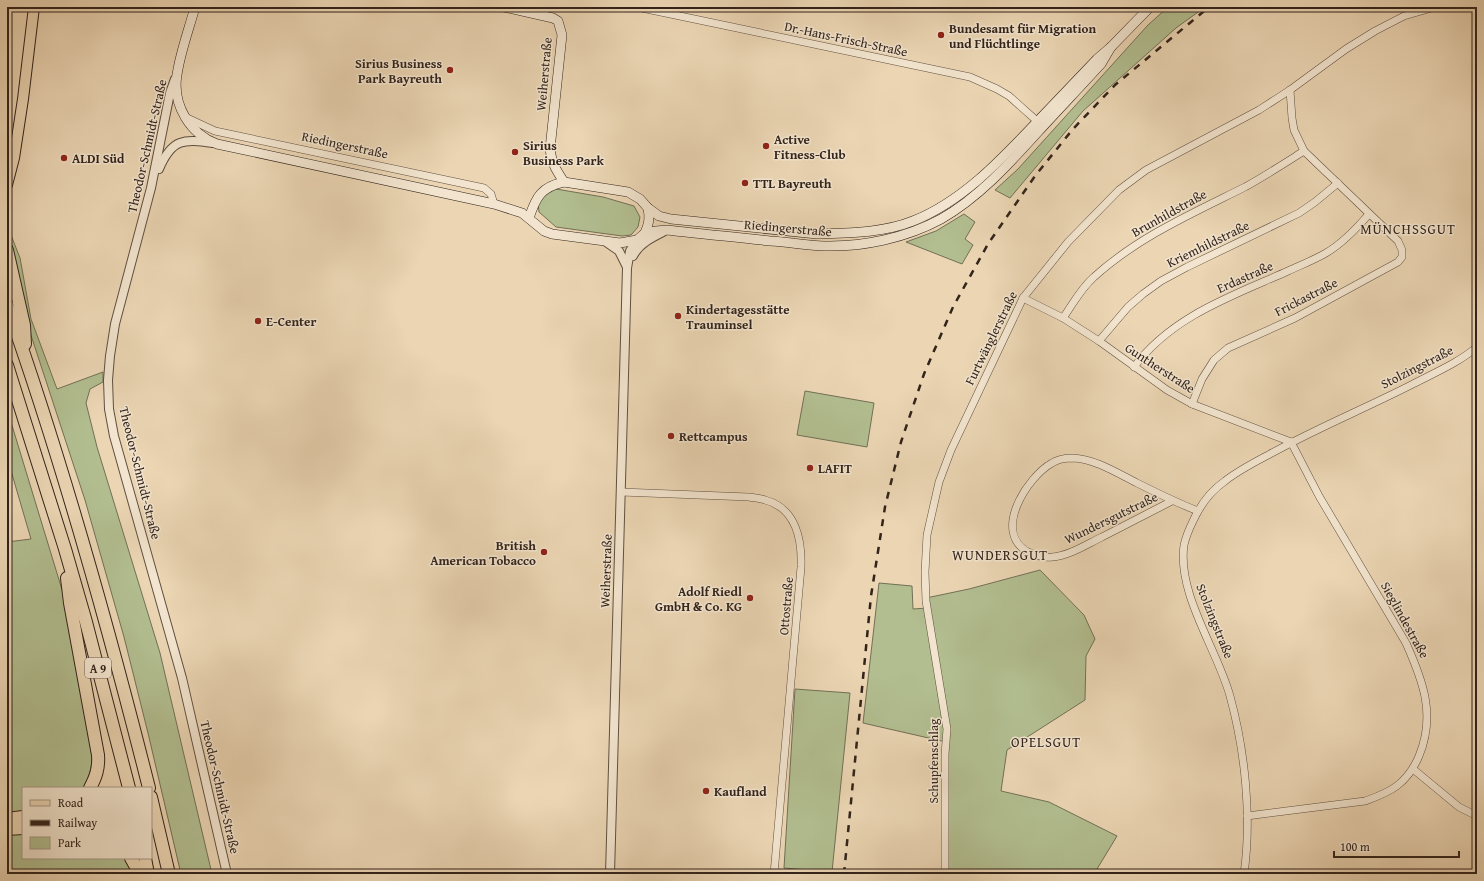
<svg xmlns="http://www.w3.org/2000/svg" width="1484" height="881" viewBox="0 0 1484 881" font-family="'Gentium Book Plus',serif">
	<rect width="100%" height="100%" fill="#ebd5b3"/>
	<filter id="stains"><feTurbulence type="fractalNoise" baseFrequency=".005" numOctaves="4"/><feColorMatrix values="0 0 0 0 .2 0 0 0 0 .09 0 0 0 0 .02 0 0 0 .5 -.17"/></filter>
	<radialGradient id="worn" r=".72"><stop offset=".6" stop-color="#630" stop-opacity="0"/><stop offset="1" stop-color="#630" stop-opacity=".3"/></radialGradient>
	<!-- green -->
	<g fill="#b2be90" stroke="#727056">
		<path d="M 1168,7 L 1205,7 L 1176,28 L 1083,111 L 1010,198 L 995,190 L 1018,169 L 1148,25 Z"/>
		<path d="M 556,189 L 603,197 L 634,206 L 640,217 L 638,227 L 631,235 L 622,236 L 556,227 L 539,212 L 538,203 L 542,194 Z"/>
		<path d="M 964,214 L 975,222 L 965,239 L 973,245 L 962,264 L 906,242 L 936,231 Z"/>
		<path d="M 7,234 L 11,235 L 20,258 L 31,319 L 57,389 L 103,372 L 103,382 L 90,389 L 86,403 L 97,447 L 160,653 L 212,874 L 181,874 L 148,733 L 124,637 L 85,500 L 27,323 L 14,258 Z"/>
		<path d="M 805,391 L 874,403 L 867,447 L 797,435 Z"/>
		<path d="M 7,409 L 63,593 L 92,756 C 92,768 89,777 83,788 L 23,788 L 23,811 L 7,813 L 7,542 L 31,539 L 7,457 Z"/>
		<path d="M 1040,570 L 1084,615 L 1095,639 L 1086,656 L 1085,700 L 1007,750 L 1001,791 L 1049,802 L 1117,836 L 1094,874 L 945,874 L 946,742 L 863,723 L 879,583 L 912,586 L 913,609 L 927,608 L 926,598 L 969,589 Z"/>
		<path d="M 795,689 L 850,693 L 832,872 L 784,868 Z"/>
		<path d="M 23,834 L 23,858 L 126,858 L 134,874 L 7,874 L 7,835 Z"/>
	</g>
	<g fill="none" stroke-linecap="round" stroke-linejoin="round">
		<!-- minor casing -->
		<g stroke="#605041" stroke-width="8">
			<g id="minor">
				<path d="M 637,7 L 970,77 L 997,89 L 1009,96 L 1037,121"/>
				<path d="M 187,118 L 215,131 L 484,188 L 491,194 L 494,204"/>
				<path d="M 1023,298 L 1063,318 L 1099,341 L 1167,390 L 1192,404 L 1291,442"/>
				<path d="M 1063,318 C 1073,304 1081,288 1094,277 C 1138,237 1193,213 1245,187 C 1265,176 1285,163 1304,151"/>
				<path d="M 1099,341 L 1128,307 L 1143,294 L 1161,281 L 1187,267 L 1299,213 L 1315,202 L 1338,183"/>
				<path d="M 1134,367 C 1172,316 1232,296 1288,271 C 1301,265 1314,260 1326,253 C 1343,243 1357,228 1369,214"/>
				<path d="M 1192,404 L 1202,379 L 1214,360 L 1228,348 L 1295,318 L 1398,262 L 1402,257 L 1402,250 L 1398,241 L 1304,151 L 1294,130 L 1292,118 L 1290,90"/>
				<path d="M 621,492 L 749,497 C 754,498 760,498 765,500 C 796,508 802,540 801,567 L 774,874"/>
				<path d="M 1172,501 C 1149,513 1125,525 1102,537 C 1087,544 1069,556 1052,557 C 1044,558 1035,555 1028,552 C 992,532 1027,477 1052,463 C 1058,459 1066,458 1073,458 C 1095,459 1117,473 1137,483 C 1157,493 1177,503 1198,511"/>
				<path d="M 1413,769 L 1459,807 L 1477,816"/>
				<path d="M 1247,816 L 1365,801 C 1376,797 1388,793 1398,785 C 1408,777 1414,768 1419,756 C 1436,715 1423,681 1406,643 L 1319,496 L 1291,442"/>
				<path d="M 945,874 L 945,754 L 947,729 L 926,601 L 925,572 L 927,535 L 939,482 L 951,450 L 1023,298 L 1068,242 L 1119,190 L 1146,170 L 1259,110 L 1290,90 L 1346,49 L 1375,31 L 1404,16 L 1435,7"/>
				<path d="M 1244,874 C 1252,817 1245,751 1230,696 C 1217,649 1177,594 1184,545 C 1186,536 1190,527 1194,519 C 1201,504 1212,490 1225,481 C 1239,470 1255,462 1270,454 C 1317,428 1366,408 1413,384 C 1434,373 1458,363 1477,347"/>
			</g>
		</g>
		<!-- tertiary casing -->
		<g stroke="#605041" stroke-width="10">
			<g id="tertiary">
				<path d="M 175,79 L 170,93 L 151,188 L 115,324 L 110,356 L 108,380 L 109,409 L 114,436 L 182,678 L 227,874"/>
				<path d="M 159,169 C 172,138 184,139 213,143"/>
				<path d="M 606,242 L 619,251 L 627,267"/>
				<path d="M 633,256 C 639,244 651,238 663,232"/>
				<path d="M 610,874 L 627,268 L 630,251 L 637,240"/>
			</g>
		</g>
		<!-- secondary casing -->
		<g stroke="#32231b" stroke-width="10">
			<g id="secondary">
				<path d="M 195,7 C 189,29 180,53 177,75 C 172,105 190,134 217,144 L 494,204 L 522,213 L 544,231 L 552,234 L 620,243 L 637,240 L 645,233 L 656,231 L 667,230 C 701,234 735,237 770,241 C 787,242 806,245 824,246 C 863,247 906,238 941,219 C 978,198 1009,164 1037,133 C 1058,110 1080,87 1101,64 L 1111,47"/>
				<path d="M 504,7 L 553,18 L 558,21 L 562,35 L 550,149 C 552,164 556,170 564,182"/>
				<path d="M 529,218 C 536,197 541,187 564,182 L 628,192 L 640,199 L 648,208 L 659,216 L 671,219 L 817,234 C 848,233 883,233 913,221 C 961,202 999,162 1034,125 C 1055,103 1076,81 1097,59 L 1111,47 L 1150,7"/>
				<path d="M 645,233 C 649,224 650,218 648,208"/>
			</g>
		</g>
		<!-- primary casing -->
		<g stroke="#32231b" stroke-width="12">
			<path id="primary" d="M 7,185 L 14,158 L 23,99 L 34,7"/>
		</g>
		<!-- motorway casing -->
		<g stroke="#32231b" stroke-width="14">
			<g id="motorway">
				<path d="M 7,250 L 24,325 L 25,344"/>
				<path d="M 7,305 C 63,463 108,625 149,788"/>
				<path d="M 7,365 L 65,549 L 86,622 L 129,788"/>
				<path d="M 67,578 L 70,603 L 98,755 C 99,768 96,777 90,788"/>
				<path d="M 151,797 L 169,874"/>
				<path d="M 7,819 L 23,817"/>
				<path d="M 7,829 L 23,828"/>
				<path d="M 131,858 L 140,874"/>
				<path d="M 145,858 L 148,874"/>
			</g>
		</g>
		<!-- minor -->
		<use href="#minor" stroke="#f2e4ce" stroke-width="7"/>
		<!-- tertiary -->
		<use href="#tertiary" stroke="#f2e4ce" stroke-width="8"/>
		<!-- secondary -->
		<use href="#secondary" stroke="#f2e4ce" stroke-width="9"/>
		<!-- primary -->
		<use href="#primary" stroke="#ebd5b3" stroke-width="10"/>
		<!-- motorway -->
		<use href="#motorway" stroke="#ebd5b3" stroke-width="12"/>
		<!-- rail -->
		<path stroke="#32231b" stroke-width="2.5" stroke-dasharray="7 7" stroke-linecap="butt" d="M 844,874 L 871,596 L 885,507 L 901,442 L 924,374 L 953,307 L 988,244 L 1035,176 L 1073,129 L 1115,85 L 1209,7"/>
	</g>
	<!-- markers -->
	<g fill="#8f2418" stroke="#f2e4ce" stroke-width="1.5">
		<circle cx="941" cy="35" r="4"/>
		<circle cx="450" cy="70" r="4"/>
		<circle cx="766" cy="146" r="4"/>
		<circle cx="515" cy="152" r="4"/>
		<circle cx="64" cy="158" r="4"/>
		<circle cx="745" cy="183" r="4"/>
		<circle cx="678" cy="316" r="4"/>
		<circle cx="258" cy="321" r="4"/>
		<circle cx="671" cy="436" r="4"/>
		<circle cx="810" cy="468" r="4"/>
		<circle cx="544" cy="552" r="4"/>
		<circle cx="750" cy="598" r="4"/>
		<circle cx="706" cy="791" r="4"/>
	</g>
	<g text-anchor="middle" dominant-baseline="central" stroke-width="3" stroke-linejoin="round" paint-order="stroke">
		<!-- shield labels -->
		<rect fill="#f2e4ce" stroke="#6c5d51" stroke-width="1" x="85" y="658" width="26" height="20" rx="3"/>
		<g font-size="12" font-weight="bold" fill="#32231b">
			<text x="98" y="668">A 9</text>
		</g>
		<!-- poi labels -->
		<g font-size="13" font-weight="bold" fill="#32231b" stroke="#f2e4ce" text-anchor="start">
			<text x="949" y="28">Bundesamt für Migration<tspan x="949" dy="15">und Flüchtlinge</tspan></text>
			<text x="442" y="63" text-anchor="end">Sirius Business<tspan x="442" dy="15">Park Bayreuth</tspan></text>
			<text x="774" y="139">Active<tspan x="774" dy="15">Fitness-Club</tspan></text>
			<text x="523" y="145">Sirius<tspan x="523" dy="15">Business Park</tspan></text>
			<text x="72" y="158">ALDI Süd</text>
			<text x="753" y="183">TTL Bayreuth</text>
			<text x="686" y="309">Kindertagesstätte<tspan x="686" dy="15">Trauminsel</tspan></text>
			<text x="266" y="321">E-Center</text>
			<text x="679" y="436">Rettcampus</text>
			<text x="818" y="468">LAFIT</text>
			<text x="536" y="545" text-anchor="end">British<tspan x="536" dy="15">American Tobacco</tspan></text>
			<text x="742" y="591" text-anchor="end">Adolf Riedl<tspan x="742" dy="15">GmbH &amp; Co. KG</tspan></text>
			<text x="714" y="791">Kaufland</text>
		</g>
		<!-- street labels -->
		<g font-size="13" fill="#32231b" stroke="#f2e4ce">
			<text transform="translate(846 39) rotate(12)">Dr.-Hans-Frisch-Straße</text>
			<text transform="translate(544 74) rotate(-85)">Weiherstraße</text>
			<text transform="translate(345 145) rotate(12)">Riedingerstraße</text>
			<text transform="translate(147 146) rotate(-77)">Theodor-Schmidt-Straße</text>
			<text transform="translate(1169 213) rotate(-29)">Brunhildstraße</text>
			<text transform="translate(788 228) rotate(5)">Riedingerstraße</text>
			<text transform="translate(1208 244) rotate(-26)">Kriemhildstraße</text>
			<text transform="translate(1245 277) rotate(-24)">Erdastraße</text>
			<text transform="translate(1306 297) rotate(-27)">Frickastraße</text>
			<text transform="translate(991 338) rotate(-64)">Furtwänglerstraße</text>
			<text transform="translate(1417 367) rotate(-27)">Stolzingstraße</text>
			<text transform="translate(1160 368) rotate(33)">Guntherstraße</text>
			<text transform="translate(140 473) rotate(76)">Theodor-Schmidt-Straße</text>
			<text transform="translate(1111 518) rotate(-26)">Wundersgutstraße</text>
			<text transform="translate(606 571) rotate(-88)">Weiherstraße</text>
			<text transform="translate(786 606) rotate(-85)">Ottostraße</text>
			<text transform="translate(1405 620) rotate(61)">Sieglindestraße</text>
			<text transform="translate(1215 621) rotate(68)">Stolzingstraße</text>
			<text transform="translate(933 761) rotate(-90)">Schupfenschlag</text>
			<text transform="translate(220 787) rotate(77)">Theodor-Schmidt-Straße</text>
		</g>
		<!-- neighbourhood labels -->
		<g font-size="14" letter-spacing="1" fill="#32231b" stroke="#f2e4ce">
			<text x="1408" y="229">MÜNCHSSGUT</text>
			<text x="1000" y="555">WUNDERSGUT</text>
			<text x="1046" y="742">OPELSGUT</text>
		</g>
	</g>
	<!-- margin -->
	<rect width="1484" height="881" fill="none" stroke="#ebd5b3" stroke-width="24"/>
	<rect x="8" y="8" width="1468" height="865" fill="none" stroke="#32231b" stroke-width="2"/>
	<rect x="12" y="12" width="1460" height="857" fill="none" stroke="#32231b"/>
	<!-- legend -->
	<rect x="22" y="787" width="130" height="72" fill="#f2e4ce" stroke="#a59786"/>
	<rect x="30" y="800" width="20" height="6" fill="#ebd5b3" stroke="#a59786"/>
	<text x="58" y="807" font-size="12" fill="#32231b">Road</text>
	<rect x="30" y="820" width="20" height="6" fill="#32231b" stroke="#a59786"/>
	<text x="58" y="827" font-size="12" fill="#32231b">Railway</text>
	<rect x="30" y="837" width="20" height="12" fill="#b2be90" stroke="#a59786"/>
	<text x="58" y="847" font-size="12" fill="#32231b">Park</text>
	<!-- scale -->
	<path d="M1334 851v6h125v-6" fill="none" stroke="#32231b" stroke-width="2"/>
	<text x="1340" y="851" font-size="12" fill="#32231b" stroke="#f2e4ce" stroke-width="3" paint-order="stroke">100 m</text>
	<rect width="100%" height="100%" filter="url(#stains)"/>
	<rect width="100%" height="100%" fill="url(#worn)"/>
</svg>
